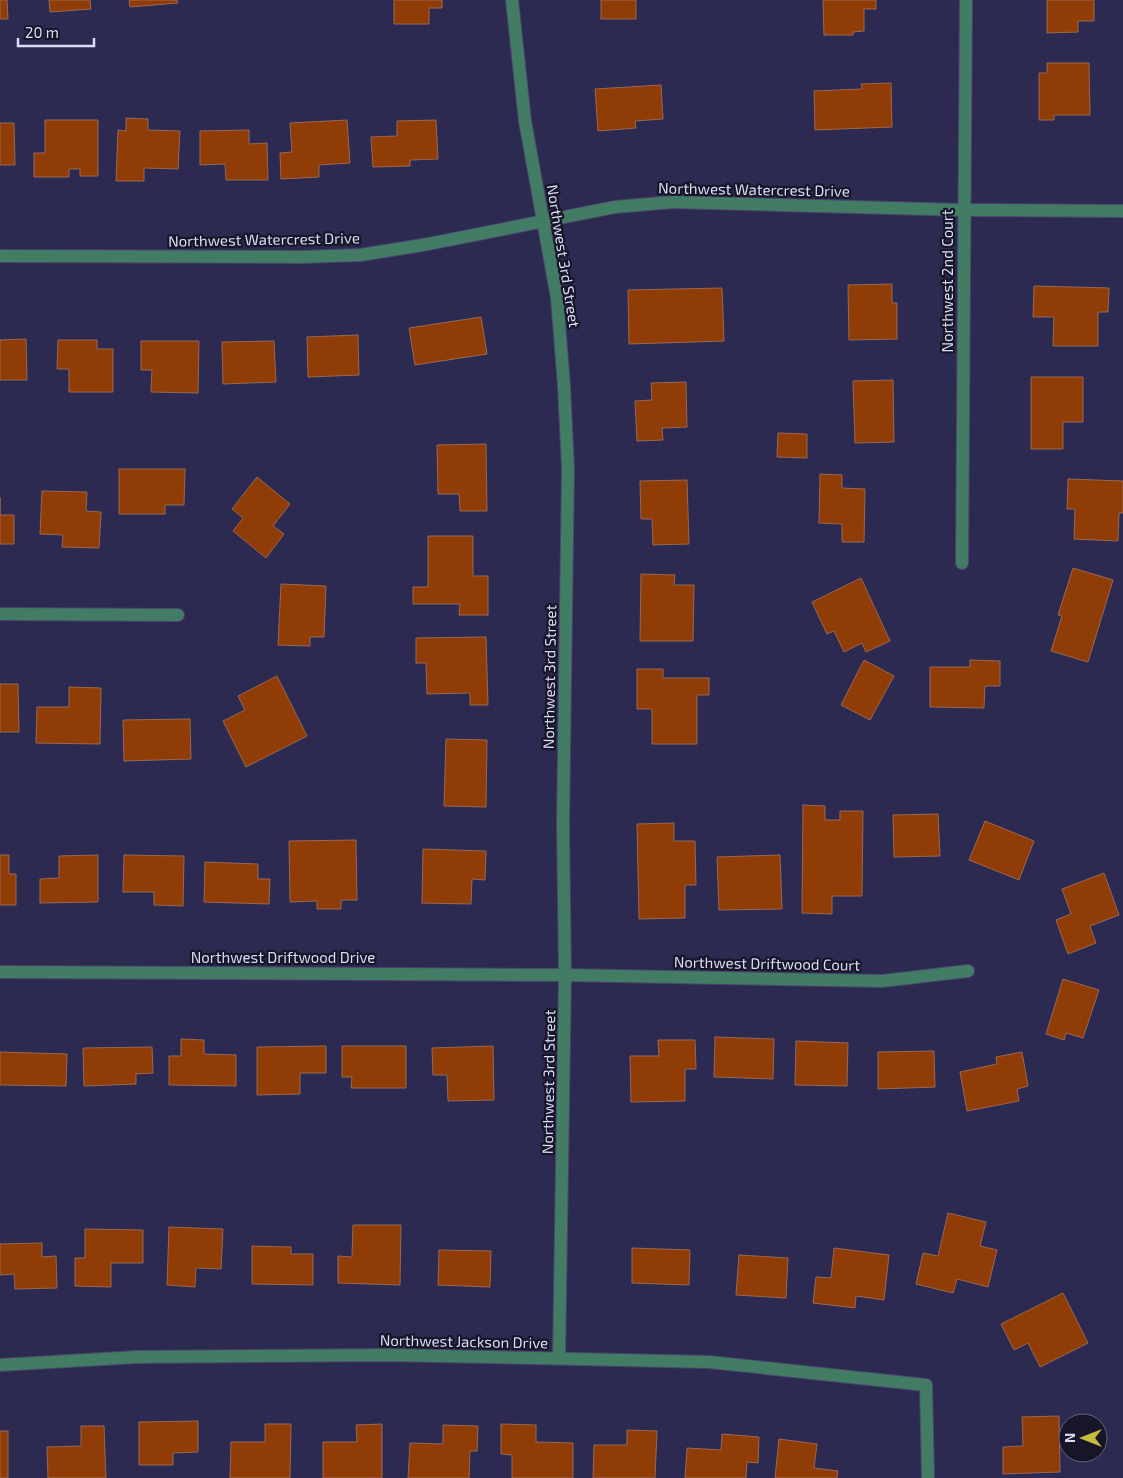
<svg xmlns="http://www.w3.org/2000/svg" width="1123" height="1478" viewBox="0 0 1123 1478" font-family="'Exo 2',sans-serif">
	<rect width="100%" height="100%" fill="#2d2a52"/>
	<!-- building -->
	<g fill="#903c06" stroke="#996852">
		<path d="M 0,0 L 7,0 L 8,19 L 0,19 Z"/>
		<path d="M 49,0 L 90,0 L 91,9 L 50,12 Z"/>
		<path d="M 129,0 L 177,0 L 178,3 L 130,7 Z"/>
		<path d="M 394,0 L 442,0 L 442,8 L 429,8 L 429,24 L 394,24 Z"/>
		<rect x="601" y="0" width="35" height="19"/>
		<path d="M 823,0 L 876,0 L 876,9 L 864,9 L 864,31 L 853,32 L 853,35 L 824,35 Z"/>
		<path d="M 1047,0 L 1094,0 L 1094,21 L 1078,21 L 1078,32 L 1047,33 Z"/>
		<path d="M 1047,63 L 1089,63 L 1090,115 L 1054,115 L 1054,120 L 1039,120 L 1039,73 L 1047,73 Z"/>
		<path d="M 891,83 L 892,127 L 815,130 L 814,91 L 862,89 L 861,84 Z"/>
		<path d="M 661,85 L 663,119 L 635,121 L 636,128 L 598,131 L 595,89 Z"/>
		<path d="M 126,118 L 148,119 L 148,130 L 180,131 L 178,169 L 144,168 L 144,181 L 116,181 L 118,130 L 126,131 Z"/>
		<path d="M 45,120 L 98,120 L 98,176 L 80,176 L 80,169 L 69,169 L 69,177 L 34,177 L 34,153 L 45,153 Z"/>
		<path d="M 347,120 L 350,163 L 319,165 L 319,177 L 281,179 L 280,153 L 292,152 L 290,123 Z"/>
		<path d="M 436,120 L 438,159 L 410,160 L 410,166 L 373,167 L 371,137 L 397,136 L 397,121 Z"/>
		<path d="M 0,123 L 14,123 L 15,165 L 0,165 Z"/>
		<path d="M 249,130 L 249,144 L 267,143 L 268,180 L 226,180 L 225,164 L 200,165 L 200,131 Z"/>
		<path d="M 892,284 L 892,303 L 897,303 L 897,339 L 849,340 L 848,285 Z"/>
		<path d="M 1034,286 L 1109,288 L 1108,312 L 1098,312 L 1098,346 L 1053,346 L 1054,317 L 1033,317 Z"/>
		<path d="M 722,288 L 724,341 L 629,344 L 628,290 Z"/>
		<path d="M 481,317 L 487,354 L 415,365 L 409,328 Z"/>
		<path d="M 358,335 L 359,375 L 308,377 L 307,337 Z"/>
		<path d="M 26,339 L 27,380 L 0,380 L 0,340 Z"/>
		<path d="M 58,340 L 97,340 L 97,349 L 113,349 L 113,392 L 69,392 L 69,369 L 57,369 Z"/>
		<path d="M 141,341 L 199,341 L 198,393 L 151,392 L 152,370 L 141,370 Z"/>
		<path d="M 274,341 L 276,382 L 223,384 L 222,342 Z"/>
		<path d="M 1031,377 L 1083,377 L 1083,422 L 1063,422 L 1063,449 L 1031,449 Z"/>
		<path d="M 893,380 L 894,442 L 855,443 L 853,381 Z"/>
		<path d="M 686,382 L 687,427 L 662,428 L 663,440 L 637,441 L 635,401 L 652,400 L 651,383 Z"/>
		<path d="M 778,433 L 807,434 L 807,458 L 777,457 Z"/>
		<path d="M 486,444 L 487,511 L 460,511 L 459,494 L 438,494 L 437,445 Z"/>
		<path d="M 119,469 L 185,469 L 184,505 L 165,505 L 165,514 L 119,514 Z"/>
		<path d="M 820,474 L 842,475 L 842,488 L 865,489 L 864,542 L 842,542 L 842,524 L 819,523 Z"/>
		<path d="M 257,477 L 290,504 L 273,526 L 284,534 L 266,558 L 233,531 L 243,518 L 232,509 Z"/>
		<path d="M 1068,479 L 1123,481 L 1123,513 L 1119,513 L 1118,541 L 1074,539 L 1075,509 L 1067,509 Z"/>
		<path d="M 687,480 L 689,544 L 653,545 L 652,519 L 641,519 L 640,481 Z"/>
		<path d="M 42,491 L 87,492 L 86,511 L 101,512 L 99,548 L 62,547 L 63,535 L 40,534 Z"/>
		<path d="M 0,497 L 0,515 L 14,515 L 14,544 L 0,544 Z"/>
		<path d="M 428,536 L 473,536 L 473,576 L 488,576 L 488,615 L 459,615 L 460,604 L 413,604 L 413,587 L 428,587 Z"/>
		<path d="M 1073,568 L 1113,580 L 1088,662 L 1051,651 L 1062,616 L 1058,615 Z"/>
		<path d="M 641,574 L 675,575 L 674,585 L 694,585 L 693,641 L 640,641 Z"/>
		<path d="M 861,578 L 890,641 L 866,652 L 862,643 L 844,652 L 834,631 L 827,634 L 812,602 Z"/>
		<path d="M 281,584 L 326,586 L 324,637 L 310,637 L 310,646 L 278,645 Z"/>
		<path d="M 486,637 L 488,705 L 470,705 L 470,693 L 427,694 L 426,663 L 416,663 L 416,638 Z"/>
		<path d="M 864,660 L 894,676 L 870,720 L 841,705 Z"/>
		<path d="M 970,660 L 1000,661 L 1000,686 L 985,686 L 984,708 L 930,707 L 930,667 L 970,667 Z"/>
		<path d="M 637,669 L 663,669 L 663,678 L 709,678 L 709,695 L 697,695 L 697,744 L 652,744 L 652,709 L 637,709 Z"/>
		<path d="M 277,676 L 307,736 L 246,767 L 223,721 L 245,710 L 238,696 Z"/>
		<path d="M 0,684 L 18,684 L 19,732 L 0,732 Z"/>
		<path d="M 69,687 L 101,688 L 100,744 L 36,743 L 37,707 L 69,707 Z"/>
		<path d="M 190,719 L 191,759 L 124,761 L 123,720 Z"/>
		<path d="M 446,739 L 487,740 L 486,807 L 444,806 Z"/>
		<path d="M 803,805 L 825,806 L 825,820 L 840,820 L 840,811 L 863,811 L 862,896 L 832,896 L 832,914 L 802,913 Z"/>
		<path d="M 938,814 L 940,856 L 894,857 L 893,815 Z"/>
		<path d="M 985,821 L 1034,841 L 1019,880 L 969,860 Z"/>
		<path d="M 674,823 L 674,841 L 695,841 L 696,885 L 685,885 L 685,918 L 639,919 L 637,824 Z"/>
		<path d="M 356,840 L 357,900 L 341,900 L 341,909 L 317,909 L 317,901 L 290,902 L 289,841 Z"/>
		<path d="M 423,849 L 486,851 L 485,880 L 472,879 L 471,904 L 422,903 Z"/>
		<path d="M 0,855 L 9,855 L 9,874 L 16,874 L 16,905 L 0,905 Z"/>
		<path d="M 98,855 L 98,902 L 40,903 L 40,879 L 59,878 L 59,856 Z"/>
		<path d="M 124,855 L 184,856 L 183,906 L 154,905 L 154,892 L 123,892 Z"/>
		<path d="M 780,855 L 782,909 L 719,910 L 717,857 Z"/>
		<path d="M 205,862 L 258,864 L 258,879 L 270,879 L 269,904 L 204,902 Z"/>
		<path d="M 1104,873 L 1119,915 L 1090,926 L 1096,943 L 1068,954 L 1056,920 L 1071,914 L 1062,889 Z"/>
		<path d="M 1063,979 L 1099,990 L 1083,1038 L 1066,1033 L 1064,1040 L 1046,1034 Z"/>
		<path d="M 715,1037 L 774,1039 L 773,1079 L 714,1077 Z"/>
		<path d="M 181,1039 L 204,1040 L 204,1054 L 236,1055 L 236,1086 L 169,1085 L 169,1056 L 181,1056 Z"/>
		<path d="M 658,1040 L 695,1040 L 696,1069 L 685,1069 L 685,1101 L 631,1102 L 630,1056 L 659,1056 Z"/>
		<path d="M 796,1041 L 848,1043 L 847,1086 L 795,1085 Z"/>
		<path d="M 326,1046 L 326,1073 L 300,1073 L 300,1094 L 257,1095 L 257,1047 Z"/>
		<path d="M 342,1046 L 406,1046 L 406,1088 L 351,1088 L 352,1077 L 342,1077 Z"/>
		<path d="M 493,1046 L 494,1100 L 448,1101 L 447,1075 L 433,1075 L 432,1048 Z"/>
		<path d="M 152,1047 L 153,1073 L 136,1074 L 136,1084 L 84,1086 L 83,1048 Z"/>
		<path d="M 934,1051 L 935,1087 L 878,1089 L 878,1052 Z"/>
		<path d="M 0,1052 L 67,1054 L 66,1086 L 0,1085 Z"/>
		<path d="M 1022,1052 L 1028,1086 L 1017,1089 L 1019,1101 L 967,1111 L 960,1072 L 997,1064 L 996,1057 Z"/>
		<path d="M 948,1213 L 986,1222 L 980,1246 L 997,1250 L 988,1287 L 957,1279 L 953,1293 L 916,1284 L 923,1253 L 938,1256 Z"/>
		<path d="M 353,1225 L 401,1225 L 400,1285 L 338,1283 L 338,1256 L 352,1257 Z"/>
		<path d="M 169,1227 L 223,1229 L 221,1269 L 196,1268 L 195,1287 L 167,1285 Z"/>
		<path d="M 85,1229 L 143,1230 L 143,1263 L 111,1263 L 111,1287 L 75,1286 L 75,1258 L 85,1258 Z"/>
		<path d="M 42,1243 L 42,1257 L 56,1256 L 57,1288 L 15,1289 L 14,1274 L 0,1275 L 0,1244 Z"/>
		<path d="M 252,1246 L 291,1247 L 291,1254 L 313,1254 L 313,1285 L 252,1284 Z"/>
		<path d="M 632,1248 L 690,1250 L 689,1285 L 632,1283 Z"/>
		<path d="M 834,1248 L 889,1255 L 884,1300 L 856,1296 L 855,1308 L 813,1303 L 816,1277 L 831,1278 Z"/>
		<path d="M 439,1250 L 491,1251 L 490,1287 L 438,1285 Z"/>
		<path d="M 739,1255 L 788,1258 L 786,1298 L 736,1295 Z"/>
		<path d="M 1063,1293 L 1088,1343 L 1040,1367 L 1028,1343 L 1014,1350 L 1001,1324 Z"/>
		<path d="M 1059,1416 L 1060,1472 L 1003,1474 L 1003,1447 L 1023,1446 L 1022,1417 Z"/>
		<path d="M 198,1421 L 198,1452 L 173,1453 L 173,1465 L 139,1465 L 139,1422 Z"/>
		<path d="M 265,1424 L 291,1424 L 290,1478 L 230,1478 L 231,1442 L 265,1442 Z"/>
		<path d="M 382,1424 L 382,1478 L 323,1478 L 323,1442 L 357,1442 L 356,1425 Z"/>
		<path d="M 501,1424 L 536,1425 L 536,1442 L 573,1443 L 573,1478 L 512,1478 L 512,1455 L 501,1454 Z"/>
		<path d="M 443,1425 L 478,1426 L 477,1451 L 470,1451 L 469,1478 L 408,1478 L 410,1443 L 443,1444 Z"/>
		<path d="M 81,1426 L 104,1426 L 106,1478 L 48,1478 L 47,1447 L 81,1446 Z"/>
		<path d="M 627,1430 L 657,1431 L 655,1478 L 593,1478 L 594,1445 L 627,1445 Z"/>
		<rect x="0" y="1431" width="8" height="47"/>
		<path d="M 722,1434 L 759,1437 L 758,1463 L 747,1462 L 746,1478 L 685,1478 L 687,1448 L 721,1450 Z"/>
		<path d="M 779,1439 L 817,1444 L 814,1468 L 838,1471 L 837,1478 L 775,1478 Z"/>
	</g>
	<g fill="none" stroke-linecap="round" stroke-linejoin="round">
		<!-- minor casing -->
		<g stroke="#49466c" stroke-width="14">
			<g id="minor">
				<path d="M 512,0 L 525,121 L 557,298 L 564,386 L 568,468 L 563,824 L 565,975 L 559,1358"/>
				<path d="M 0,256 L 302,257 L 360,255 L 423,245 L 615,207 L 673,202 L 964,210 L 1123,211"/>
				<path d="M 962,563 L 966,0"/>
				<path d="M 0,614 L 178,615"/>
				<path d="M 0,972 L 565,975 L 882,981 L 968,971"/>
				<path d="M 0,1365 L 137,1357 L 390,1355 L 533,1358 L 709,1362 L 926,1385 L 928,1478"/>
			</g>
		</g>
		<!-- minor -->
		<use href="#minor" stroke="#437c65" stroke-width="12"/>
	</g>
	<g text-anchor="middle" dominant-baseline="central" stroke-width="4.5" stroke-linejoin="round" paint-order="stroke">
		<!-- street labels -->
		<g font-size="15" fill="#dcdcf6" stroke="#171628">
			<text transform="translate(754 189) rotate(1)">Northwest Watercrest Drive</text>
			<text transform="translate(264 239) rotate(-1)">Northwest Watercrest Drive</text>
			<text transform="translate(564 256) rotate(81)">Northwest 3rd Street</text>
			<text transform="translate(947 281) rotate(-90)">Northwest 2nd Court</text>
			<text transform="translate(549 677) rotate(-89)">Northwest 3rd Street</text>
			<text x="283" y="957">Northwest Driftwood Drive</text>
			<text transform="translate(767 963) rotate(1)">Northwest Driftwood Court</text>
			<text transform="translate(548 1082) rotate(-89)">Northwest 3rd Street</text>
			<text transform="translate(464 1341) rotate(1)">Northwest Jackson Drive</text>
		</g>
	</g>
	<!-- north arrow -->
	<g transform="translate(1083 1438) rotate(270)"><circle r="24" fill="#171628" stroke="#66657a"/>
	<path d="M0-4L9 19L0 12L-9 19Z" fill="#c5bc3d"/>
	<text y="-8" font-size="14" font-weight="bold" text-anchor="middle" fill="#dcdcf6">N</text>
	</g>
	<!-- scale -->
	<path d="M18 38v8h76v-8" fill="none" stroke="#dcdcf6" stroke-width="2.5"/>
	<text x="25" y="38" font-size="15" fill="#dcdcf6" stroke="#171628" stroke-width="4" paint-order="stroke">20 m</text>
</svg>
